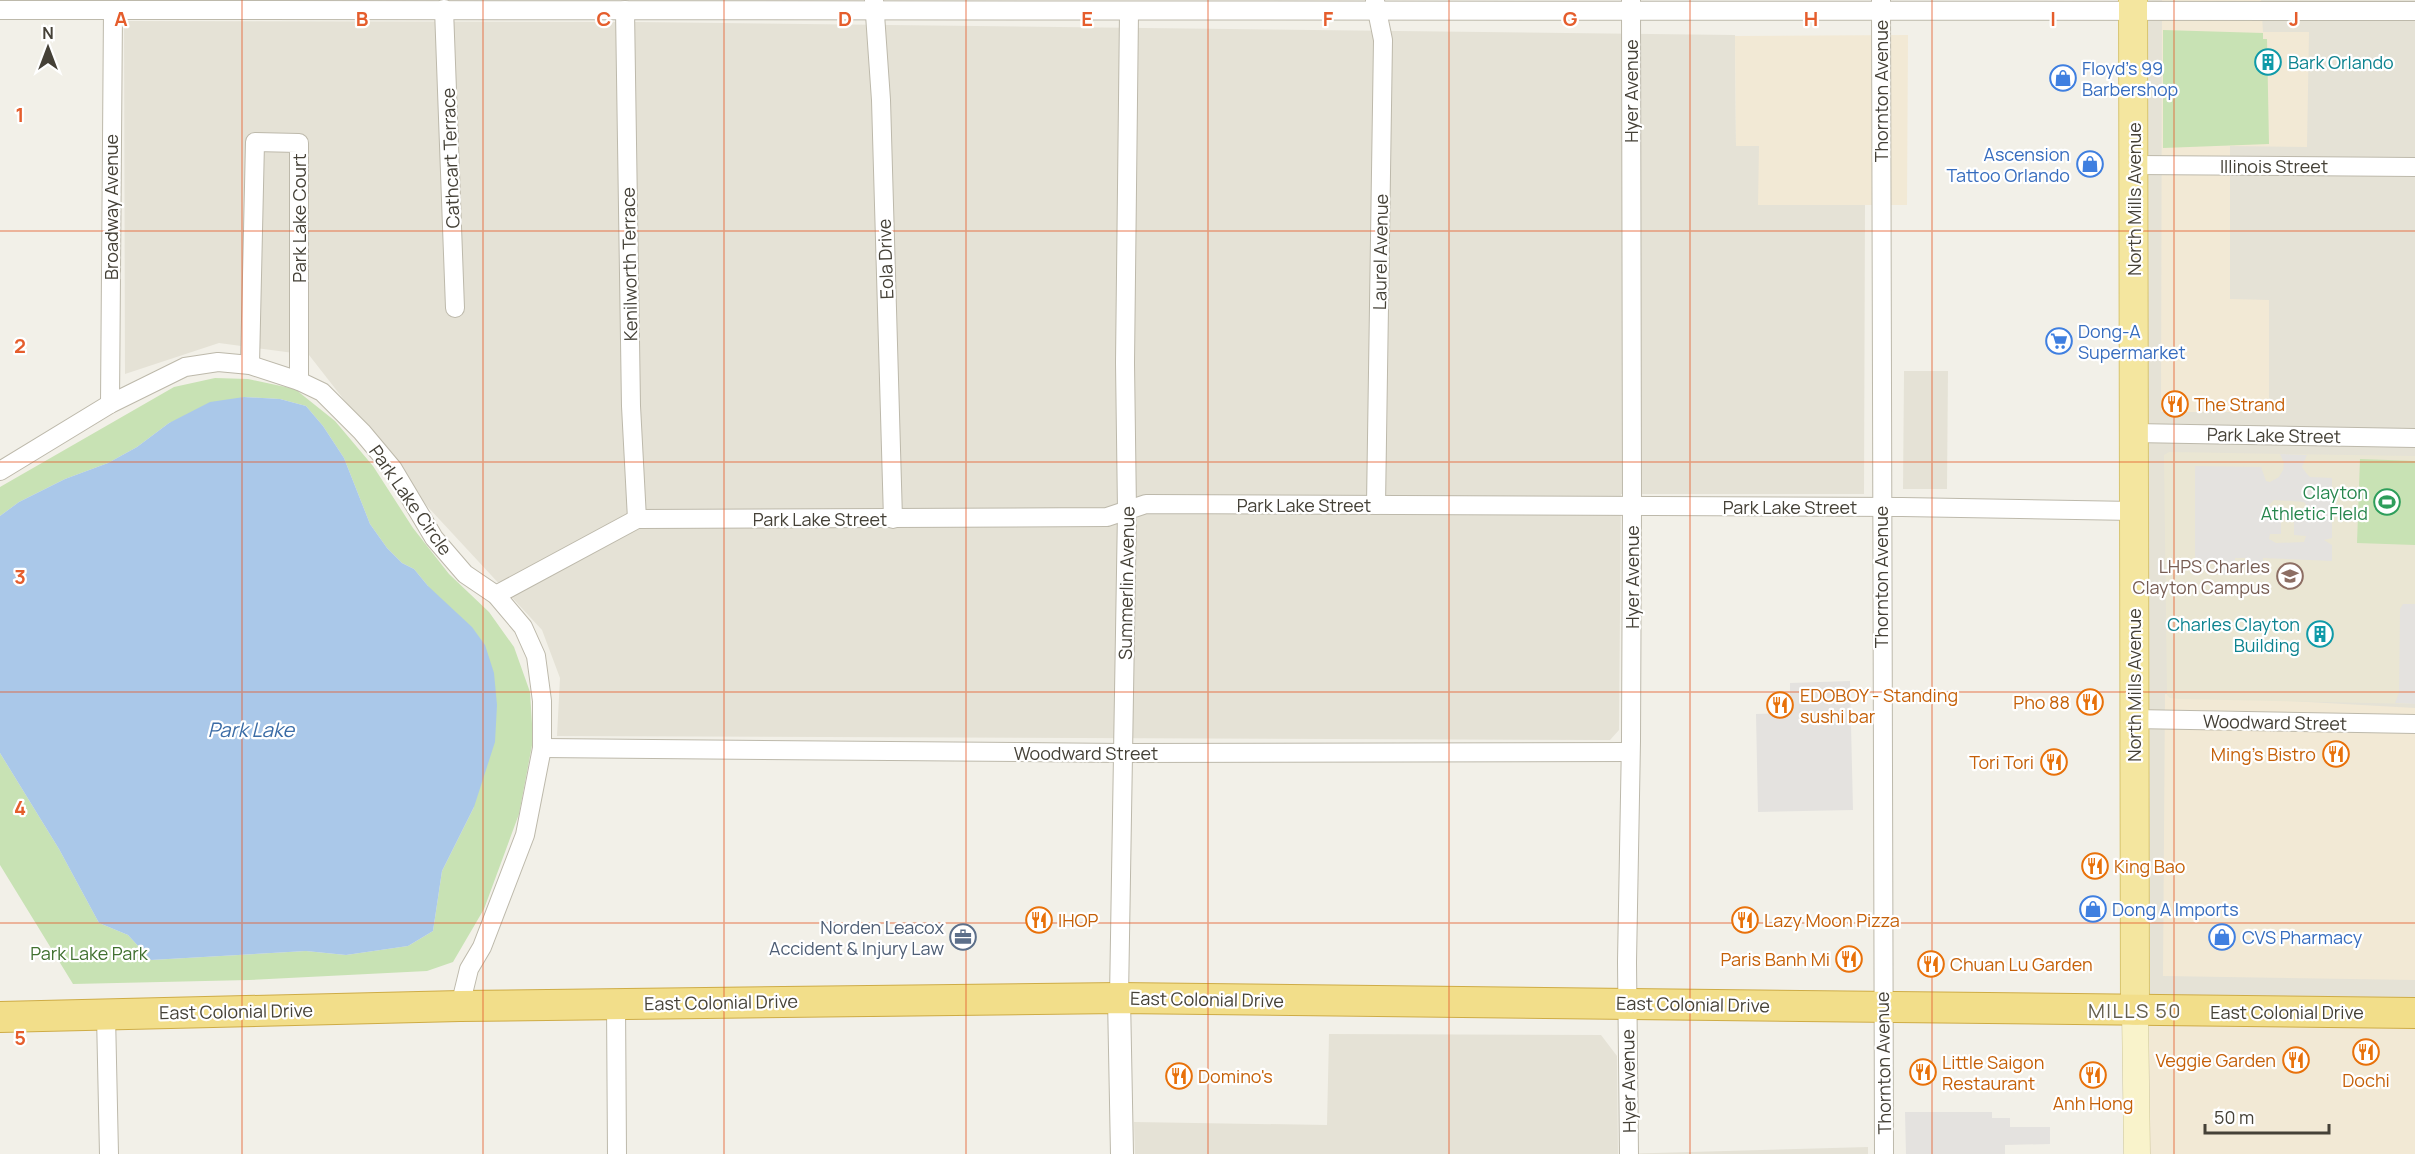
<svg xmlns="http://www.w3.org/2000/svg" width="2415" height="1154" viewBox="0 0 2415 1154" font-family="Manrope,sans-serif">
	<rect width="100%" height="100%" fill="#f2f0e8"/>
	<!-- residential -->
	<g fill="#e5e2d6">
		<path d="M 2135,0 L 2415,0 L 2415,1013 L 2135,1010 Z"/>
		<path d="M 124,21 L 636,22 L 1735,35 L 1736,146 L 1759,146 L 1759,205 L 1865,205 L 1864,494 L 1621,494 L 1619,730 L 1610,740 L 557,736 L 560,678 L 542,630 L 427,506 L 309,355 L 219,343 L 125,374 Z"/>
		<path d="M 1904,371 L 1948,371 L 1947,489 L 1903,489 Z"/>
		<path d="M 1329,1034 L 1601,1035 L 1617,1056 L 1618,1154 L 1868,1147 L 1868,1154 L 1135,1154 L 1134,1122 L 1327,1125 Z"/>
	</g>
	<!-- commercial -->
	<g fill="#f2e9d5">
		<path d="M 2162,0 L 2261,0 L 2263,32 L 2309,32 L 2307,147 L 2230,146 L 2230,299 L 2269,300 L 2269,412 L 2161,412 Z"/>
		<path d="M 1908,35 L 1907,205 L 1758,205 L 1759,146 L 1736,146 L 1735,36 Z"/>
		<path d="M 2165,694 L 2415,708 L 2415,980 L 2163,976 Z"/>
		<path d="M 2135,1010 L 2415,1013 L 2415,1154 L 2137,1154 Z"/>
	</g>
	<!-- education -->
	<path fill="#eae6d3" d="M 2169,452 L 2415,456 L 2415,704 L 2180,699 L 2170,698 L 2167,695 L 2164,455 Z"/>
	<!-- green -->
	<g fill="#c8e2b4">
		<path d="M 2163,30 L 2263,33 L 2263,39 L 2267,39 L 2269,144 L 2163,148 Z"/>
		<path d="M 215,378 L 248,379 L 295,389 L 335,421 L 373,466 L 413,528 L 449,574 L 489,612 L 514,647 L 530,692 L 533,740 L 519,814 L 484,909 L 453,962 L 427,971 L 249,980 L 73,984 L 0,865 L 0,753 L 59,849 L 99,923 L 128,935 L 151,960 L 306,951 L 346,955 L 408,946 L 433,931 L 442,871 L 474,807 L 428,586 L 414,569 L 402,563 L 387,548 L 370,524 L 344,458 L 323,426 L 306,406 L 280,399 L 244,397 L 169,423 L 137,447 L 108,463 L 65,479 L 19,502 L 0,516 L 0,487 L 174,387 Z"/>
		<path d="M 2360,459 L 2415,461 L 2415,545 L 2357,543 Z"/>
	</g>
	<!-- parking -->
	<g fill="#e4e2df" fill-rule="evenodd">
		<path d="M 2280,454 L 2307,455 L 2302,467 L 2307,474 L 2310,477 L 2332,478 L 2332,538 L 2324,540 L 2332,545 L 2332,561 L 2263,558 L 2262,575 L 2249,575 L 2249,558 L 2235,558 L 2234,575 L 2221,575 L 2219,564 L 2195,563 L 2195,466 L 2261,467 L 2266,481 L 2270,482 L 2279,477 L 2283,470 L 2284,463 ZM 2274,500 L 2304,502 L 2307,506 L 2305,509 L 2294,509 L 2294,535 L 2306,536 L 2304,542 L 2276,543 L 2269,539 L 2270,534 L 2281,534 L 2281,508 L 2268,506 Z"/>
		<path d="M 2403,604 L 2415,604 L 2415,704 L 2395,703 L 2399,693 L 2400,609 Z"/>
		<path d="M 1850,681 L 1853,810 L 1758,812 L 1756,714 L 1790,713 L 1790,683 Z"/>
		<path d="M 1905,1112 L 1992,1112 L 1992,1118 L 2010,1118 L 2010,1127 L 2050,1127 L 2050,1144 L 2005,1145 L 2005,1154 L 1906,1154 Z"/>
	</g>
	<!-- water -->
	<path fill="#aac8e9" d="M 244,397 L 280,399 L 306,406 L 323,426 L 344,458 L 370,524 L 387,548 L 402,563 L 414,569 L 428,586 L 472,627 L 485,645 L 494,673 L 497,705 L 495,742 L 474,807 L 442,871 L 433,931 L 408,946 L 346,955 L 306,951 L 151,960 L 128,935 L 99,923 L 59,849 L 0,753 L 0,516 L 19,502 L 65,479 L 108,463 L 137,447 L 169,423 L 210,402 Z"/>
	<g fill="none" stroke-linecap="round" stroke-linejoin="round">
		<!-- minor casing -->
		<g stroke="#bdb9ab" stroke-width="20">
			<g id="minor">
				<path d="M 874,0 L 881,100 L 893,519"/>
				<path d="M 1375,1 L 1383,40 L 1376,505"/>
				<path d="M 1881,1 L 1884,1154"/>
				<path d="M 444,9 L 455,308"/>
				<path d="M 0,10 L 2415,11"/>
				<path d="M 625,10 L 631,406 L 637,519"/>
				<path d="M 2134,165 L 2415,167"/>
				<path d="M 250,365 L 255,142 L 299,143 L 299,381"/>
				<path d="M 110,404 L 113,10"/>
				<path d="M 2134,433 L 2415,438"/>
				<path d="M 0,471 L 110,404 L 185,367 L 218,362 L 250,365 L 299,381 L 322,392 L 362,432 L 393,469 L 434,538 L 465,574 L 496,595 L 523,627 L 536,656 L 542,701 L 542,748 L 525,835 L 482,947 L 469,969 L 460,1006"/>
				<path d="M 496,595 L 637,519 L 1107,517 L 1146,504 L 1902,507 L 2134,511"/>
				<path d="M 2134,719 L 2415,724"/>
				<path d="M 542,748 L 1123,753 L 1630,752"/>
				<path d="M 1119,998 L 1127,511 L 1125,363 L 1129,12"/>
				<path d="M 616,1003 L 617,1154"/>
				<path d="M 106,1015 L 109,1154"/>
				<path d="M 1629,1154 L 1627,962 L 1631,741 L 1632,507 L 1631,1"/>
			</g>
		</g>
		<!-- tertiary casing -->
		<g stroke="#bdb9ab" stroke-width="24">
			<path id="tertiary" d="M 1119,998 L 1122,1154"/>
		</g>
		<!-- secondary casing -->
		<g stroke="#cdc69b" stroke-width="27">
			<path id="secondary" d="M 2135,1011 L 2137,1154"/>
		</g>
		<!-- primary casing -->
		<g stroke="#d8c570" stroke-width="30">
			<path id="primary" d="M 2133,0 L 2135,1011"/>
		</g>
		<!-- trunk casing -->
		<g stroke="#ceac46" stroke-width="32">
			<path id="trunk" d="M 0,1017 L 460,1006 L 1119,998 L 2415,1013"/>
		</g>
		<!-- minor -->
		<use href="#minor" stroke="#fff" stroke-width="18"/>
		<!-- tertiary -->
		<use href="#tertiary" stroke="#fff" stroke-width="22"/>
		<!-- secondary -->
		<use href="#secondary" stroke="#f9f3cb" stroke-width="26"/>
		<!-- primary -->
		<use href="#primary" stroke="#f4e69f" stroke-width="28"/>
		<!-- trunk -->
		<use href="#trunk" stroke="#f2de8a" stroke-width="30"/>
	</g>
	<!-- grid -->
	<path fill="none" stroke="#e55d2c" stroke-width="1.5" stroke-opacity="0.55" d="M 242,0 L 242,1154M 483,0 L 483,1154M 724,0 L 724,1154M 966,0 L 966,1154M 1208,0 L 1208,1154M 1449,0 L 1449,1154M 1690,0 L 1690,1154M 1932,0 L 1932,1154M 2174,0 L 2174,1154M 0,231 L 2415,231M 0,462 L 2415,462M 0,692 L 2415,692M 0,923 L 2415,923"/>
	<!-- icons -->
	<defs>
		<g id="building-ring" transform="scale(1.35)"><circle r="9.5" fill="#fff" stroke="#0f9aa8" stroke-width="1.5"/><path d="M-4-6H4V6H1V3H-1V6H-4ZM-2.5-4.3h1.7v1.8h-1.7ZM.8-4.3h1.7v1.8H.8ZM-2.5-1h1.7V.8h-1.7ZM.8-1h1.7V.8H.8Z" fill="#0f9aa8"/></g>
		<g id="shop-ring" transform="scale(1.35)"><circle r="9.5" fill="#fff" stroke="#3f7fe0" stroke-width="1.5"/><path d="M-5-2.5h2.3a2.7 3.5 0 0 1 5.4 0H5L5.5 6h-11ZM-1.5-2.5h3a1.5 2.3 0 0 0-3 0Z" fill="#3f7fe0"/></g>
		<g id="supermarket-ring" transform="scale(1.35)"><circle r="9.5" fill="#fff" stroke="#3f7fe0" stroke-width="1.5"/><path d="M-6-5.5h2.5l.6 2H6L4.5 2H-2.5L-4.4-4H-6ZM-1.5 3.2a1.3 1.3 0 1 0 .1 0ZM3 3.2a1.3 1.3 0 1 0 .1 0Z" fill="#3f7fe0"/></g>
		<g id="restaurant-ring" transform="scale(1.35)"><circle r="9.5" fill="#fff" stroke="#e8710a" stroke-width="1.5"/><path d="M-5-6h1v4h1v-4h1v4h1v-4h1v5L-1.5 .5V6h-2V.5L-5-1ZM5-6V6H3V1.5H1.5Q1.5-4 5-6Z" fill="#e8710a"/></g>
		<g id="stadium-ring" transform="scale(1.35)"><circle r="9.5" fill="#fff" stroke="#2e9e5b" stroke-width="1.5"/><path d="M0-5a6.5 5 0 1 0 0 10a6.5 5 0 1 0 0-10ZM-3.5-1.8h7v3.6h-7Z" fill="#2e9e5b"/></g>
		<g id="school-ring" transform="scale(1.35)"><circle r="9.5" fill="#fff" stroke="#8d6e63" stroke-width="1.5"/><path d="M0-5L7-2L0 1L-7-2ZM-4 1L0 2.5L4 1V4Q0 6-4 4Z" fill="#8d6e63"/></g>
		<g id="office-ring" transform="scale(1.35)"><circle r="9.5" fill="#fff" stroke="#5c6f8a" stroke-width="1.5"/><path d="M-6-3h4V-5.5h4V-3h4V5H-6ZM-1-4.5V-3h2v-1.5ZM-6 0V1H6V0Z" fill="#5c6f8a"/></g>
	</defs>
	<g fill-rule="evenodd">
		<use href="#building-ring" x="2268" y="62"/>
		<use href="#shop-ring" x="2063" y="78"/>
		<use href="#shop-ring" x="2090" y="164"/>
		<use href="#supermarket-ring" x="2059" y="341"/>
		<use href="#restaurant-ring" x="2175" y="404"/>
		<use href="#stadium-ring" x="2387" y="502"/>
		<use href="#school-ring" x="2290" y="576"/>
		<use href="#building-ring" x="2320" y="634"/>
		<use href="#restaurant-ring" x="2090" y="702"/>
		<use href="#restaurant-ring" x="1780" y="705"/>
		<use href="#restaurant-ring" x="2336" y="754"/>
		<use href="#restaurant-ring" x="2054" y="762"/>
		<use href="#restaurant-ring" x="2095" y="866"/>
		<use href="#shop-ring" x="2093" y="909"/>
		<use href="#restaurant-ring" x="1039" y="920"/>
		<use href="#restaurant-ring" x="1745" y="920"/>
		<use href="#office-ring" x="963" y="937"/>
		<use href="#shop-ring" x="2222" y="937"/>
		<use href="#restaurant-ring" x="1849" y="959"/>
		<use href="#restaurant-ring" x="1931" y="964"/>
		<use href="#restaurant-ring" x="2366" y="1052"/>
		<use href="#restaurant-ring" x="2296" y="1060"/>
		<use href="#restaurant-ring" x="1923" y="1072"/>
		<use href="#restaurant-ring" x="2093" y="1075"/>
		<use href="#restaurant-ring" x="1179" y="1076"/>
	</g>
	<g text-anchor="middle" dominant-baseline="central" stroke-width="4.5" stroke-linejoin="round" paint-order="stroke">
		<!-- culture labels -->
		<g font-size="18" fill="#0d838f" stroke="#fff" text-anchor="start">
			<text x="2288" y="62">Bark Orlando</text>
			<text x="2300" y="624" text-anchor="end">Charles Clayton<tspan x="2300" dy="21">Building</tspan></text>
		</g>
		<!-- shop labels -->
		<g font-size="18" fill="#366cbe" stroke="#fff" text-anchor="start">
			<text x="2082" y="68">Floyd's 99<tspan x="2082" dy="21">Barbershop</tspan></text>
			<text x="2070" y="154" text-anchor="end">Ascension<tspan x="2070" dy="21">Tattoo Orlando</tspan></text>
			<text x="2078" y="331">Dong-A<tspan x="2078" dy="21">Supermarket</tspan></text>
			<text x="2112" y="909">Dong A Imports</text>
			<text x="2242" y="937">CVS Pharmacy</text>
		</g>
		<!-- street labels -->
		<g font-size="18" fill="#454137" stroke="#fff">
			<text transform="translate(1631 91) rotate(-90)">Hyer Avenue</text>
			<text transform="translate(1881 91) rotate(-90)">Thornton Avenue</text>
			<text transform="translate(450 158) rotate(-92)">Cathcart Terrace</text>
			<text x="2274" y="166">Illinois Street</text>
			<text transform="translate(2134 199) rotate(-90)">North Mills Avenue</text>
			<text transform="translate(111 207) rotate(-90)">Broadway Avenue</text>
			<text transform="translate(299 218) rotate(-90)">Park Lake Court</text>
			<text transform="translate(1380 252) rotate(-89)">Laurel Avenue</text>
			<text transform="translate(885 259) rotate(-92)">Eola Drive</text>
			<text transform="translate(629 264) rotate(-91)">Kenilworth Terrace</text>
			<text transform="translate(2274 435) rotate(1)">Park Lake Street</text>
			<text transform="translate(411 500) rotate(55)">Park Lake Circle</text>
			<text x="1304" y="505">Park Lake Street</text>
			<text x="1790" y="507">Park Lake Street</text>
			<text x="820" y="519">Park Lake Street</text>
			<text transform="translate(1632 577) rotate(-90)">Hyer Avenue</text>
			<text transform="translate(1881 577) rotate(-90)">Thornton Avenue</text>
			<text transform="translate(1126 583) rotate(-89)">Summerlin Avenue</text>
			<text transform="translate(2134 685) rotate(-90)">North Mills Avenue</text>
			<text transform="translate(2275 722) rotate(1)">Woodward Street</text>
			<text x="1086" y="753">Woodward Street</text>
			<text transform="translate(1207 999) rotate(1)">East Colonial Drive</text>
			<text transform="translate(721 1002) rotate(-1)">East Colonial Drive</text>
			<text transform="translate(1693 1004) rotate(1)">East Colonial Drive</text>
			<text transform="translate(236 1011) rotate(-1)">East Colonial Drive</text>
			<text x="2287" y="1012">East Colonial Drive</text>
			<text transform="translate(1883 1063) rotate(-91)">Thornton Avenue</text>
			<text transform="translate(1628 1081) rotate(-91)">Hyer Avenue</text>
		</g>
		<!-- food labels -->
		<g font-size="18" fill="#c56008" stroke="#fff" text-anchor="start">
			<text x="2194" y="404">The Strand</text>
			<text x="1800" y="695">EDOBOY - Standing<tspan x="1800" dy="21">sushi bar</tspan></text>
			<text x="2070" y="702" text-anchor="end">Pho 88</text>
			<text x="2316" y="754" text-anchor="end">Ming's Bistro</text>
			<text x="2034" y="762" text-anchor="end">Tori Tori</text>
			<text x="2114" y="866">King Bao</text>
			<text x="1058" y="920">IHOP</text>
			<text x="1764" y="920">Lazy Moon Pizza</text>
			<text x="1830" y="959" text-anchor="end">Paris Banh Mi</text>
			<text x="1950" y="964">Chuan Lu Garden</text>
			<text x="2276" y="1060" text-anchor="end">Veggie Garden</text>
			<text x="1942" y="1062">Little Saigon<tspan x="1942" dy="21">Restaurant</tspan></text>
			<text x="1198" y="1076">Domino's</text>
			<text x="2366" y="1080" text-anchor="middle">Dochi</text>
			<text x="2093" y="1103" text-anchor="middle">Anh Hong</text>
		</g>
		<!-- leisure labels -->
		<g font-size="18" fill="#27864d" stroke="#fff" text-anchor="end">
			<text x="2368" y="492">Clayton<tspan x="2368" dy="21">Athletic FIeld</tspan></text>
		</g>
		<!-- education labels -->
		<g font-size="18" fill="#785e54" stroke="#fff" text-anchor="end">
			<text x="2270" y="566">LHPS Charles<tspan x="2270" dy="21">Clayton Campus</tspan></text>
		</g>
		<!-- service labels -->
		<g font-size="18" fill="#4e5e75" stroke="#fff" text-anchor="end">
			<text x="944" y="927">Norden Leacox<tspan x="944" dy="21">Accident &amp; Injury Law</tspan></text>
		</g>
		<!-- park labels -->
		<g font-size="18" fill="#417130" stroke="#fff">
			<text x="89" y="953">Park Lake Park</text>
		</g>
		<!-- water labels -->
		<g font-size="20" font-style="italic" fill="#3b6ca6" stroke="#fff">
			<text x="251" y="729">Park Lake</text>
		</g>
		<!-- neighbourhood labels -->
		<g font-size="20" letter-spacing="1.5" fill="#66604f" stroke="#fff">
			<text x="2135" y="1010">MILLS 50</text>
		</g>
	</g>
	<g font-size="20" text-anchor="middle" font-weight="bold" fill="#e55d2c" stroke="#fff" stroke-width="4.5" stroke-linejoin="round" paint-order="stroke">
		<text x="121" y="26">A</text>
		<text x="362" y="26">B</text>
		<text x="604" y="26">C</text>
		<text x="845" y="26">D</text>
		<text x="1087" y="26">E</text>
		<text x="1328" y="26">F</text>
		<text x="1570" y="26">G</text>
		<text x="1811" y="26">H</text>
		<text x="2053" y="26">I</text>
		<text x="2294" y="26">J</text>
		<text x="20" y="122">1</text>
		<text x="20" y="353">2</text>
		<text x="20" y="584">3</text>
		<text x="20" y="815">4</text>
		<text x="20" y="1045">5</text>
	</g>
	<!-- north arrow -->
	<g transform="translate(48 48)" stroke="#ffffff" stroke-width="4.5" paint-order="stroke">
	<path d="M0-4.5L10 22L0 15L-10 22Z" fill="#454137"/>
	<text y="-9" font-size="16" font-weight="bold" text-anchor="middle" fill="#454137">N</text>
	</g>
	<!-- scale -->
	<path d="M2205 1124v9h124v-9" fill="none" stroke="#454137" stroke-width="3"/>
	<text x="2214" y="1124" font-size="18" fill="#454137" stroke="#ffffff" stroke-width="4.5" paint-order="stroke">50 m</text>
</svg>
